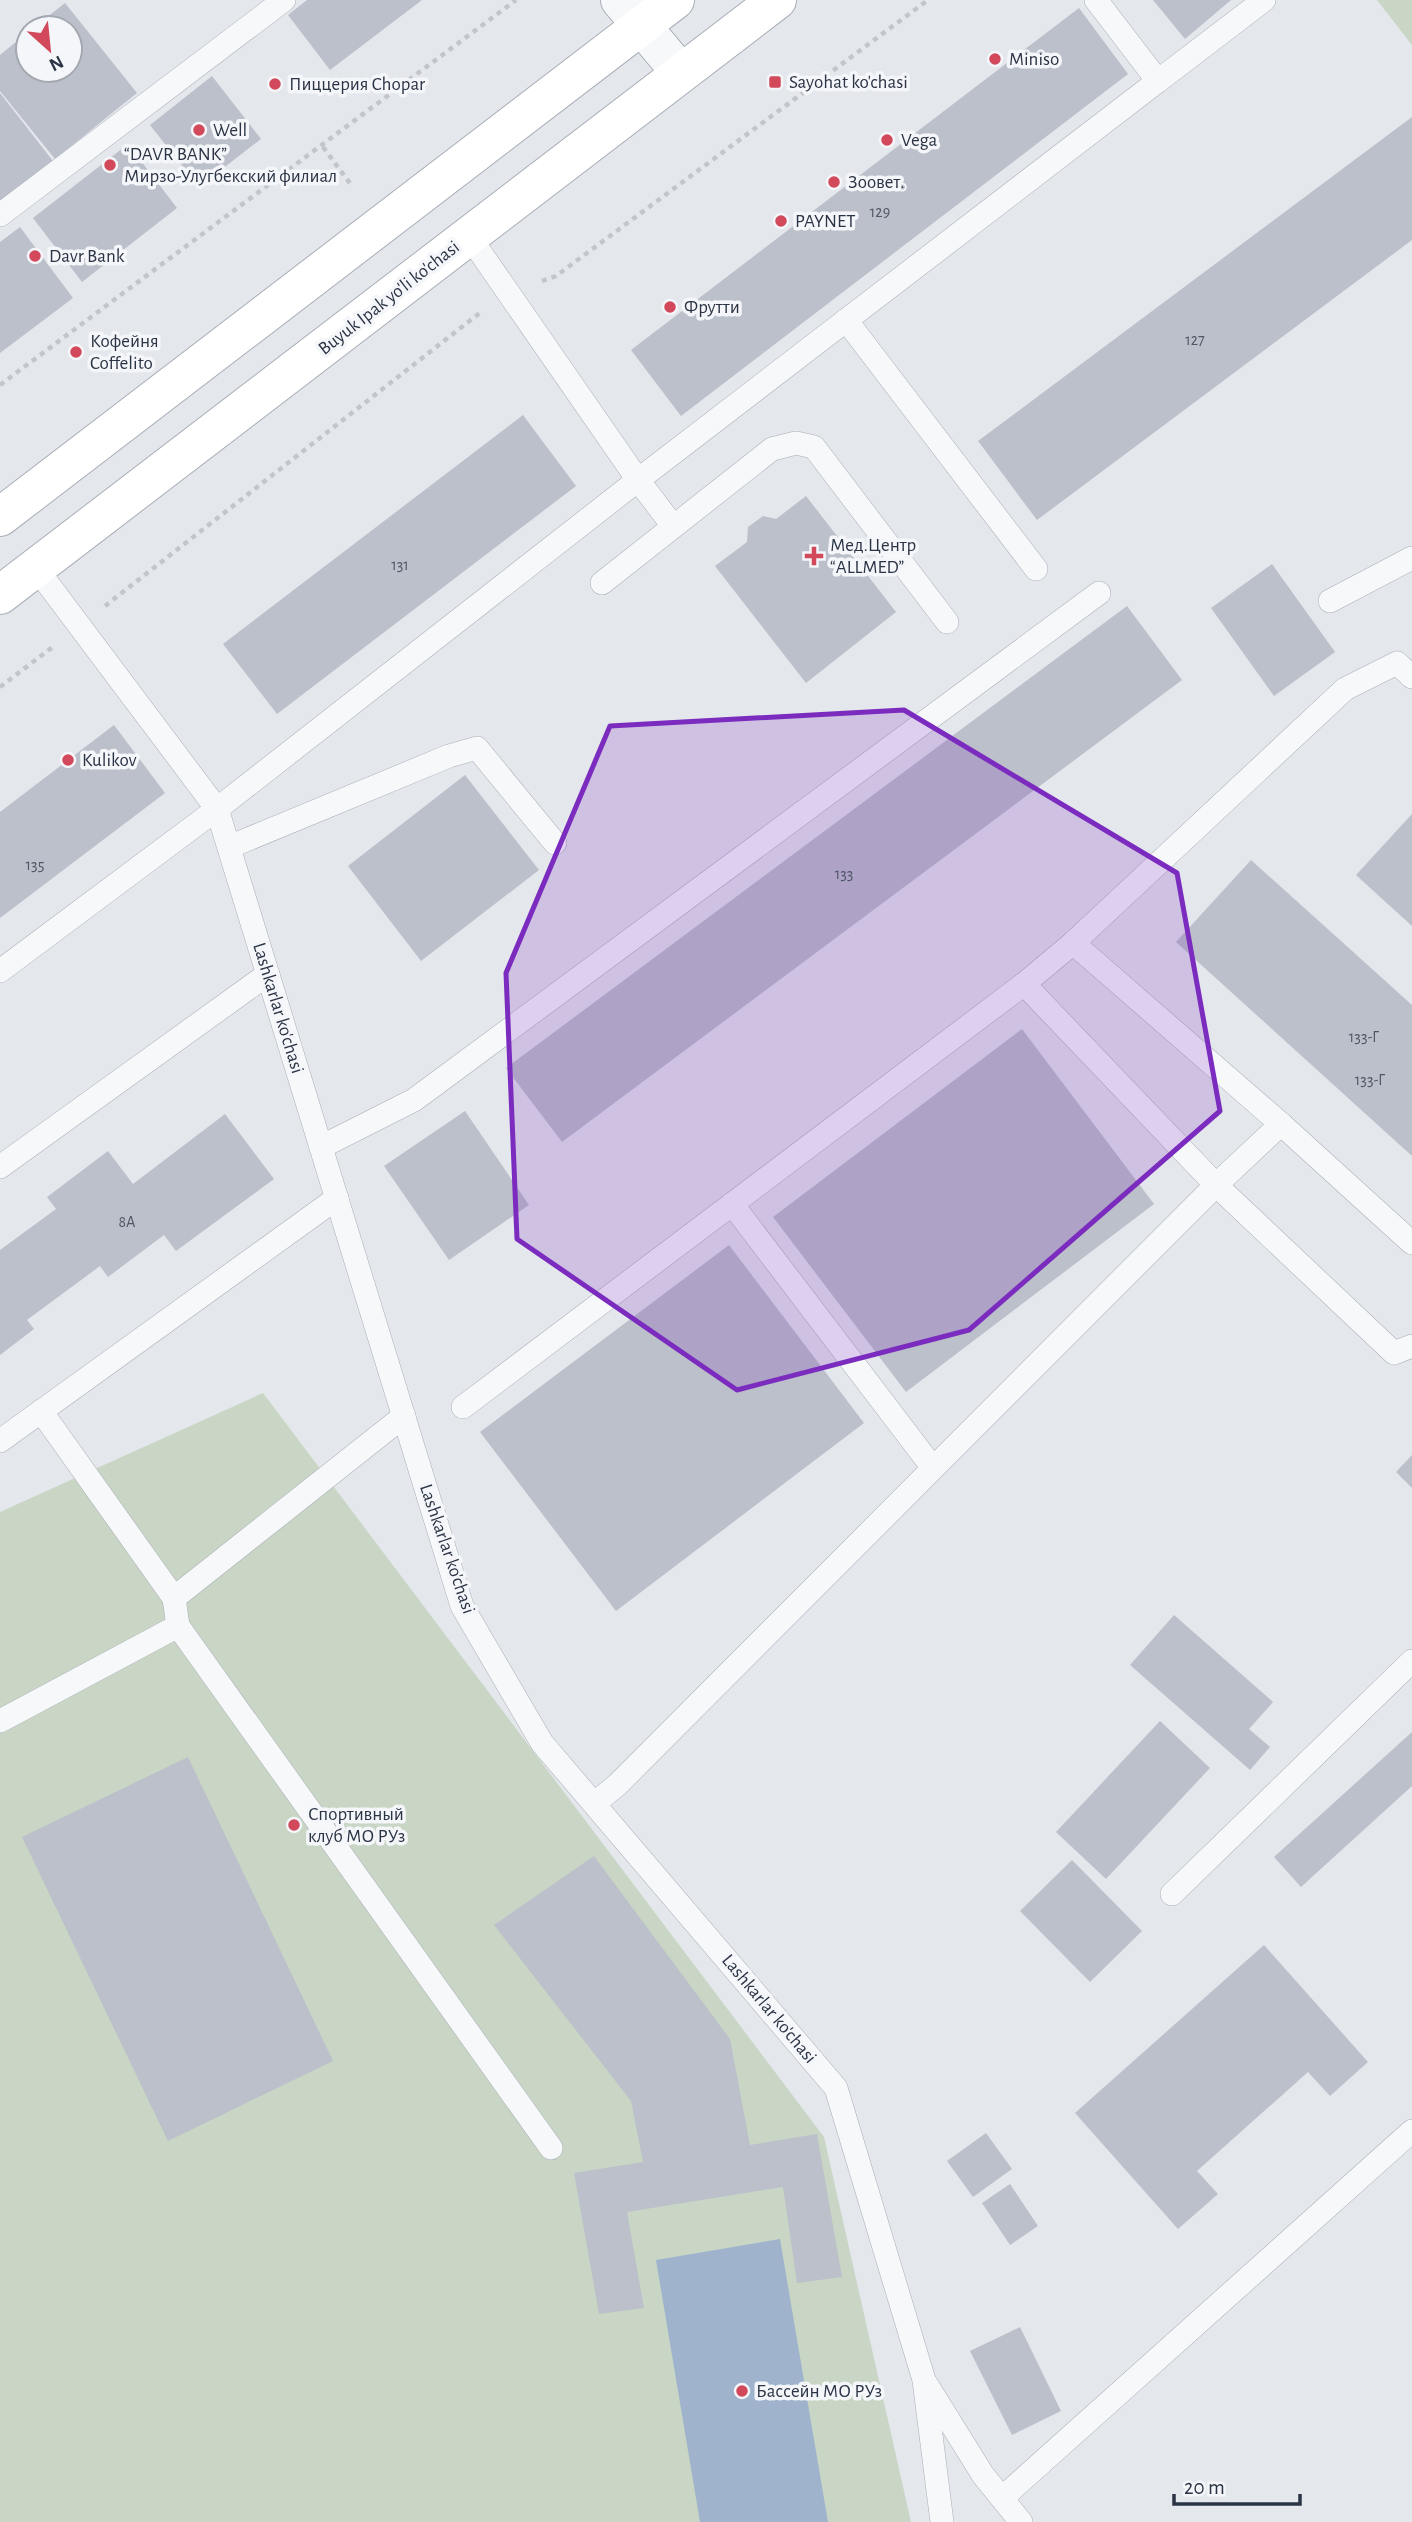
<svg xmlns="http://www.w3.org/2000/svg" width="1412" height="2522" viewBox="0 0 1412 2522" font-family="'Alegreya Sans',sans-serif">
	<rect width="100%" height="100%" fill="#e4e7ec"/>
	<!-- green -->
	<g fill="#c9d6c5">
		<path d="M 1377,0 L 1412,0 L 1412,45 Z"/>
		<path d="M 263,1393 L 824,2137 L 911,2522 L 0,2522 L 0,1512 Z"/>
	</g>
	<!-- water -->
	<path fill="#9fb4cc" d="M 780,2239 L 828,2522 L 700,2522 L 656,2260 Z"/>
	<!-- building -->
	<g fill="#bbc0ca">
		<path d="M 307,0 L 422,0 L 330,70 L 288,15 Z"/>
		<path d="M 1153,0 L 1231,0 L 1185,39 Z"/>
		<path d="M 65,3 L 137,93 L 55,159 L 0,91 L 0,55 L 28,32 L 28,70 L 70,70 L 70,28 L 33,28 Z"/>
		<path d="M 1079,8 L 1128,74 L 681,416 L 631,350 Z"/>
		<path d="M 212,76 L 261,139 L 199,187 L 150,125 Z"/>
		<path d="M 0,93 L 53,161 L 0,201 Z"/>
		<path d="M 1412,117 L 1412,240 L 1037,520 L 978,441 Z"/>
		<path d="M 128,144 L 177,208 L 82,282 L 33,218 Z"/>
		<path d="M 20,227 L 73,298 L 0,353 L 0,242 Z"/>
		<path d="M 523,415 L 576,486 L 277,714 L 223,644 Z"/>
		<path d="M 806,496 L 896,612 L 806,683 L 715,566 L 747,542 L 748,527 L 763,516 L 776,519 Z"/>
		<path d="M 1272,564 L 1335,652 L 1274,696 L 1211,608 Z"/>
		<path d="M 1127,606 L 1182,680 L 562,1142 L 506,1068 Z"/>
		<path d="M 114,725 L 165,793 L 0,918 L 0,812 Z"/>
		<path d="M 465,775 L 539,870 L 421,961 L 348,866 Z"/>
		<path d="M 1412,814 L 1412,926 L 1356,875 Z"/>
		<path d="M 1251,860 L 1412,1005 L 1412,1156 L 1176,942 Z"/>
		<path d="M 1022,1029 L 1154,1204 L 906,1392 L 773,1217 Z"/>
		<path d="M 465,1111 L 529,1205 L 449,1260 L 384,1166 Z"/>
		<path d="M 225,1114 L 274,1179 L 176,1251 L 164,1235 L 108,1277 L 100,1266 L 27,1320 L 34,1329 L 0,1355 L 0,1250 L 56,1209 L 47,1197 L 108,1151 L 133,1184 Z"/>
		<path d="M 729,1245 L 864,1423 L 616,1611 L 480,1432 Z"/>
		<path d="M 1412,1455 L 1412,1488 L 1396,1472 Z"/>
		<path d="M 1174,1615 L 1273,1702 L 1249,1729 L 1270,1747 L 1250,1770 L 1130,1665 Z"/>
		<path d="M 1160,1721 L 1210,1768 L 1106,1879 L 1056,1832 Z"/>
		<path d="M 1412,1732 L 1412,1786 L 1301,1887 L 1274,1857 Z"/>
		<path d="M 188,1757 L 333,2061 L 168,2141 L 22,1837 Z"/>
		<path d="M 594,1856 L 730,2039 L 750,2145 L 817,2134 L 842,2277 L 797,2283 L 783,2187 L 627,2212 L 644,2308 L 599,2314 L 574,2173 L 643,2162 L 631,2101 L 494,1925 Z"/>
		<path d="M 1072,1860 L 1142,1931 L 1090,1982 L 1020,1911 Z"/>
		<path d="M 1264,1945 L 1368,2062 L 1330,2096 L 1308,2072 L 1197,2171 L 1218,2194 L 1178,2229 L 1075,2113 Z"/>
		<path d="M 986,2133 L 1012,2169 L 973,2197 L 947,2161 Z"/>
		<path d="M 1010,2184 L 1038,2226 L 1010,2245 L 982,2203 Z"/>
		<path d="M 1020,2327 L 1061,2411 L 1012,2435 L 970,2351 Z"/>
	</g>
	<g fill="none" stroke-linecap="round" stroke-linejoin="round">
		<!-- service casing -->
		<g stroke="#a9aeb7" stroke-width="24">
			<g id="service">
				<path d="M 1096,0 L 1158,81 L 1264,0"/>
				<path d="M 0,215 L 284,0"/>
				<path d="M 469,236 L 638,480 L 1158,81"/>
				<path d="M 846,320 L 1036,569"/>
				<path d="M 36,568 L 217,809 L 462,1606 L 542,1743 L 836,2088 L 924,2380 L 942,2522"/>
				<path d="M 602,583 L 772,449 L 796,443 L 814,447 L 947,622"/>
				<path d="M 1330,601 L 1412,558"/>
				<path d="M 1412,677 L 1397,663 L 1345,689 L 1073,943 L 1024,984 L 1216,1185 L 1394,1353 L 1412,1346"/>
				<path d="M 229,847 L 449,756 L 477,748 L 555,843"/>
				<path d="M 1073,943 L 1281,1124"/>
				<path d="M 0,971 L 217,809 L 638,480 L 673,526"/>
				<path d="M 321,1147 L 414,1100 L 1099,593"/>
				<path d="M 0,1167 L 268,974"/>
				<path d="M 732,1204 L 933,1468"/>
				<path d="M 463,1407 L 1024,984"/>
				<path d="M 41,1411 L 174,1598"/>
				<path d="M 404,1416 L 174,1598 L 178,1626 L 551,2148"/>
				<path d="M 0,1441 L 337,1198"/>
				<path d="M 0,1721 L 178,1626"/>
				<path d="M 595,1803 L 617,1785 L 1216,1185 L 1281,1124 L 1412,1243"/>
				<path d="M 1172,1894 L 1412,1661"/>
				<path d="M 927,2385 L 983,2475 L 1021,2522"/>
				<path d="M 1002,2498 L 1412,2131"/>
			</g>
		</g>
		<!-- tertiary casing -->
		<g stroke="#a9aeb7" stroke-width="40">
			<path id="tertiary" d="M 620,0 L 681,73"/>
		</g>
		<!-- secondary casing -->
		<g stroke="#a9aeb7" stroke-width="40">
			<g id="secondary">
				<path d="M 0,517 L 675,0"/>
				<path d="M 0,595 L 777,0"/>
			</g>
		</g>
		<!-- path -->
		<g stroke="#c2c5cb" stroke-width="4.5" stroke-dasharray="5 5" stroke-linecap="butt">
			<path d="M 323,147 L 352,186"/>
			<path d="M 542,281 L 556,276 L 928,0"/>
			<path d="M 0,385 L 516,0"/>
			<path d="M 105,606 L 481,312"/>
			<path d="M 0,687 L 54,646"/>
		</g>
		<!-- service -->
		<use href="#service" stroke="#f7f8fa" stroke-width="23"/>
		<!-- tertiary -->
		<use href="#tertiary" stroke="#f7f8fa" stroke-width="38"/>
		<!-- secondary -->
		<use href="#secondary" stroke="#fff" stroke-width="38"/>
	</g>
	<!-- marked area -->
	<path fill="#7b2cbf" fill-opacity="0.2" stroke="#7b2cbf" stroke-width="5" stroke-linejoin="round" d="M 904,710 L 1177,873 L 1220,1111 L 969,1330 L 737,1390 L 517,1239 L 506,973 L 610,726 Z"/>
	<!-- markers -->
	<g fill="#d1495b" stroke="#f4f6f9" stroke-width="2.5">
		<circle cx="995" cy="59" r="7"/>
		<rect x="768" y="75" width="14" height="14" rx="3.5"/>
		<circle cx="275" cy="84" r="7"/>
		<circle cx="199" cy="130" r="7"/>
		<circle cx="887" cy="140" r="7"/>
		<circle cx="110" cy="165" r="7"/>
		<circle cx="834" cy="182" r="7"/>
		<circle cx="781" cy="221" r="7"/>
		<circle cx="35" cy="256" r="7"/>
		<circle cx="670" cy="307" r="7"/>
		<circle cx="76" cy="352" r="7"/>
		<path d="M810.5 545.5h7v7h7v7h-7v7h-7v-7h-7v-7h7z"/>
		<circle cx="68" cy="760" r="7"/>
		<circle cx="294" cy="1825" r="7"/>
		<circle cx="742" cy="2391" r="7"/>
	</g>
	<g text-anchor="middle" dominant-baseline="central" stroke-width="7" stroke-linejoin="round" paint-order="stroke">
		<!-- number labels -->
		<g font-size="16" fill="#4f5766">
			<text x="880" y="212">129</text>
			<text x="1195" y="340">127</text>
			<text x="400" y="565">131</text>
			<text x="35" y="865">135</text>
			<text x="844" y="874">133</text>
			<text x="1364" y="1037">133-Г</text>
			<text x="1370" y="1080">133-Г</text>
			<text x="127" y="1222">8А</text>
		</g>
		<!-- poi labels -->
		<g font-size="19" fill="#2b3445" stroke="#f4f6f9" text-anchor="start">
			<text x="1009" y="59">Miniso</text>
			<text x="789" y="82">Sayohat ko'chasi</text>
			<text x="289" y="84">Пиццерия Chopar</text>
			<text x="213" y="130">Well</text>
			<text x="901" y="140">Vega</text>
			<text x="124" y="154">“DAVR BANK”<tspan x="124" dy="22">Мирзо-Улугбекский филиал</tspan></text>
			<text x="848" y="182">Зоовет.</text>
			<text x="795" y="221">PAYNET</text>
			<text x="49" y="256">Davr Bank</text>
			<text x="684" y="307">Фрутти</text>
			<text x="90" y="341">Кофейня<tspan x="90" dy="22">Coffelito</tspan></text>
			<text x="830" y="545">Мед.Центр<tspan x="830" dy="22">“ALLMED”</tspan></text>
			<text x="82" y="760">Kulikov</text>
			<text x="308" y="1814">Спортивный<tspan x="308" dy="22">клуб МО РУз</tspan></text>
			<text x="756" y="2391">Бассейн МО РУз</text>
		</g>
		<!-- street labels -->
		<g font-size="19" fill="#2b3445" stroke="#f4f6f9">
			<text transform="translate(389 298) rotate(-38)">Buyuk Ipak yo'li ko'chasi</text>
			<text transform="translate(278 1008) rotate(73)">Lashkarlar ko'chasi</text>
			<text transform="translate(447 1549) rotate(71)">Lashkarlar ko'chasi</text>
			<text transform="translate(769 2009) rotate(50)">Lashkarlar ko'chasi</text>
		</g>
	</g>
	<!-- north arrow -->
	<g transform="translate(49 49) rotate(153)"><circle r="33" fill="#f4f6f9" stroke="#a4a8b1" stroke-width="2"/>
	<path d="M0-5L12 26L0 18L-12 26Z" fill="#d1495b"/>
	<text y="-10" font-size="19" font-weight="bold" text-anchor="middle" fill="#2b3445">N</text>
	</g>
	<!-- scale -->
	<path d="M1174 2494v10h126v-10" fill="none" stroke="#2b3445" stroke-width="3.5"/>
	<text x="1184" y="2494" font-size="21" fill="#2b3445" stroke="#f4f6f9" stroke-width="5" paint-order="stroke">20 m</text>
</svg>
